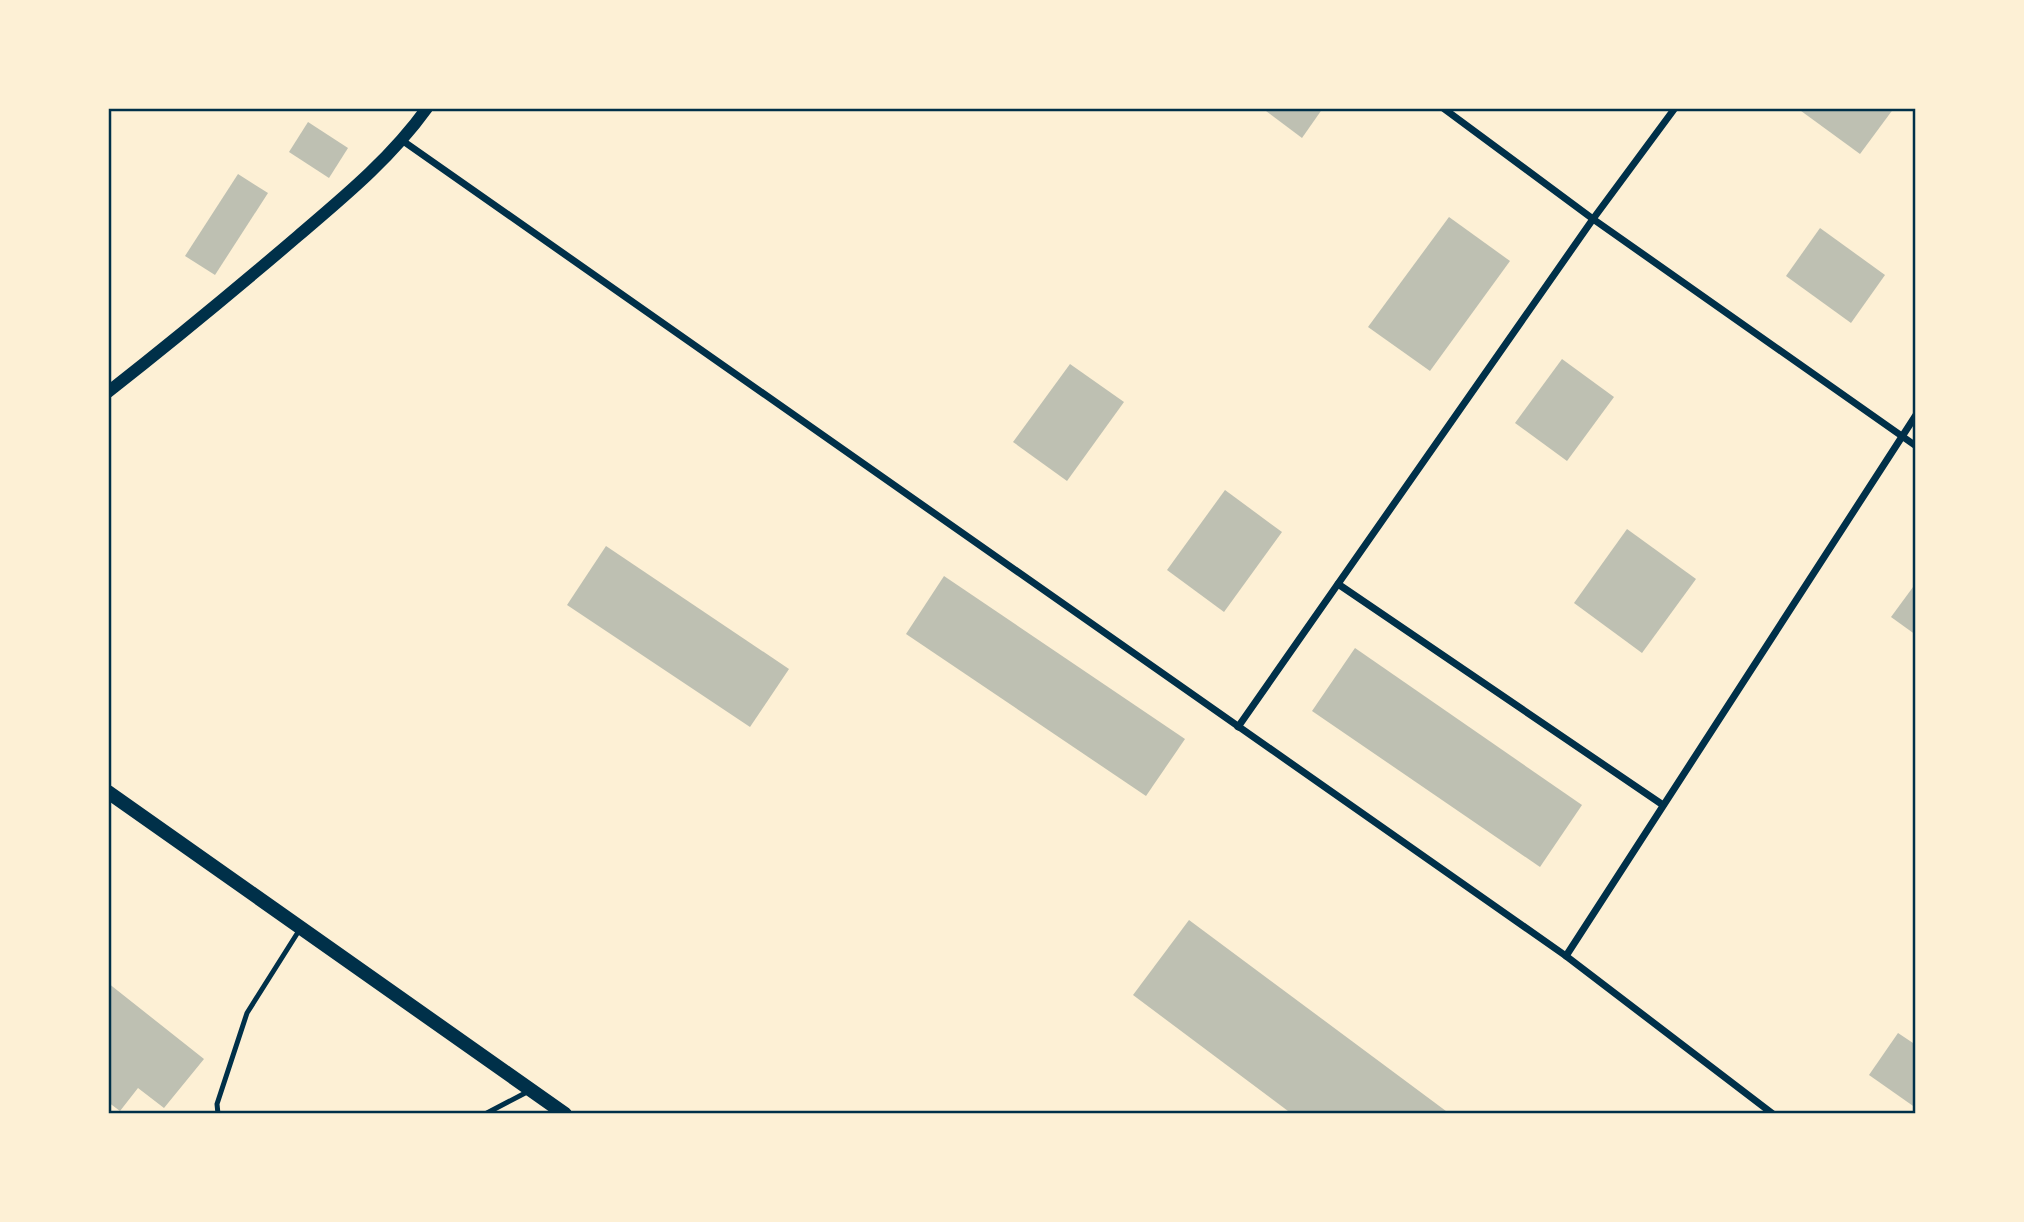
<svg xmlns="http://www.w3.org/2000/svg" width="2024" height="1222" viewBox="0 0 2024 1222" font-family="'Fira Sans',sans-serif">
	<rect width="100%" height="100%" fill="#fdf0d5"/>
	<!-- building -->
	<g fill="#bec0b2">
		<path d="M 1262,108 L 1323,108 L 1302,138 Z"/>
		<path d="M 1797,108 L 1894,108 L 1860,154 Z"/>
		<path d="M 308,122 L 348,148 L 329,178 L 289,152 Z"/>
		<path d="M 238,174 L 268,193 L 215,275 L 185,256 Z"/>
		<path d="M 1449,217 L 1510,261 L 1430,371 L 1368,327 Z"/>
		<path d="M 1820,228 L 1885,275 L 1851,323 L 1786,276 Z"/>
		<path d="M 1562,359 L 1614,397 L 1567,461 L 1515,423 Z"/>
		<path d="M 1070,364 L 1124,402 L 1067,481 L 1013,442 Z"/>
		<path d="M 1225,490 L 1282,532 L 1224,612 L 1167,570 Z"/>
		<path d="M 1627,529 L 1696,579 L 1642,653 L 1574,603 Z"/>
		<path d="M 606,546 L 789,669 L 750,727 L 567,605 Z"/>
		<path d="M 944,576 L 1185,739 L 1146,796 L 906,634 Z"/>
		<path d="M 1916,583 L 1916,635 L 1891,617 Z"/>
		<path d="M 1355,648 L 1582,805 L 1540,867 L 1312,711 Z"/>
		<path d="M 1189,920 L 1450,1114 L 1292,1114 L 1133,995 Z"/>
		<path d="M 108,983 L 204,1059 L 164,1108 L 138,1088 L 120,1111 L 108,1102 Z"/>
		<path d="M 1898,1033 L 1916,1045 L 1916,1108 L 1869,1075 Z"/>
	</g>
	<g fill="none" stroke-linecap="round" stroke-linejoin="round">
		<!-- service -->
		<g stroke="#003049" stroke-width="5">
			<path d="M 218,1114 L 217,1104 L 247,1013 L 300,929"/>
			<path d="M 485,1114 L 529,1091"/>
		</g>
		<!-- minor -->
		<g stroke="#003049" stroke-width="7">
			<path d="M 1443,108 L 1593,219 L 1916,446"/>
			<path d="M 403,141 L 1566,956 L 1773,1114"/>
			<path d="M 1338,584 L 1663,805"/>
			<path d="M 1238,727 L 1593,219 L 1675,108"/>
			<path d="M 1566,956 L 1916,415"/>
		</g>
		<!-- tertiary -->
		<path stroke="#003049" stroke-width="12" d="M 108,392 C 173,341 236,289 298,236 C 345,196 391,158 427,108"/>
		<!-- secondary -->
		<path stroke="#003049" stroke-width="14" d="M 108,792 L 565,1114"/>
	</g>
	<!-- border -->
	<rect width="2024" height="1222" fill="none" stroke="#fdf0d5" stroke-width="220"/>
	<rect x="110" y="110" width="1804" height="1002" fill="none" stroke="#003049" stroke-width="2.5"/>
</svg>
